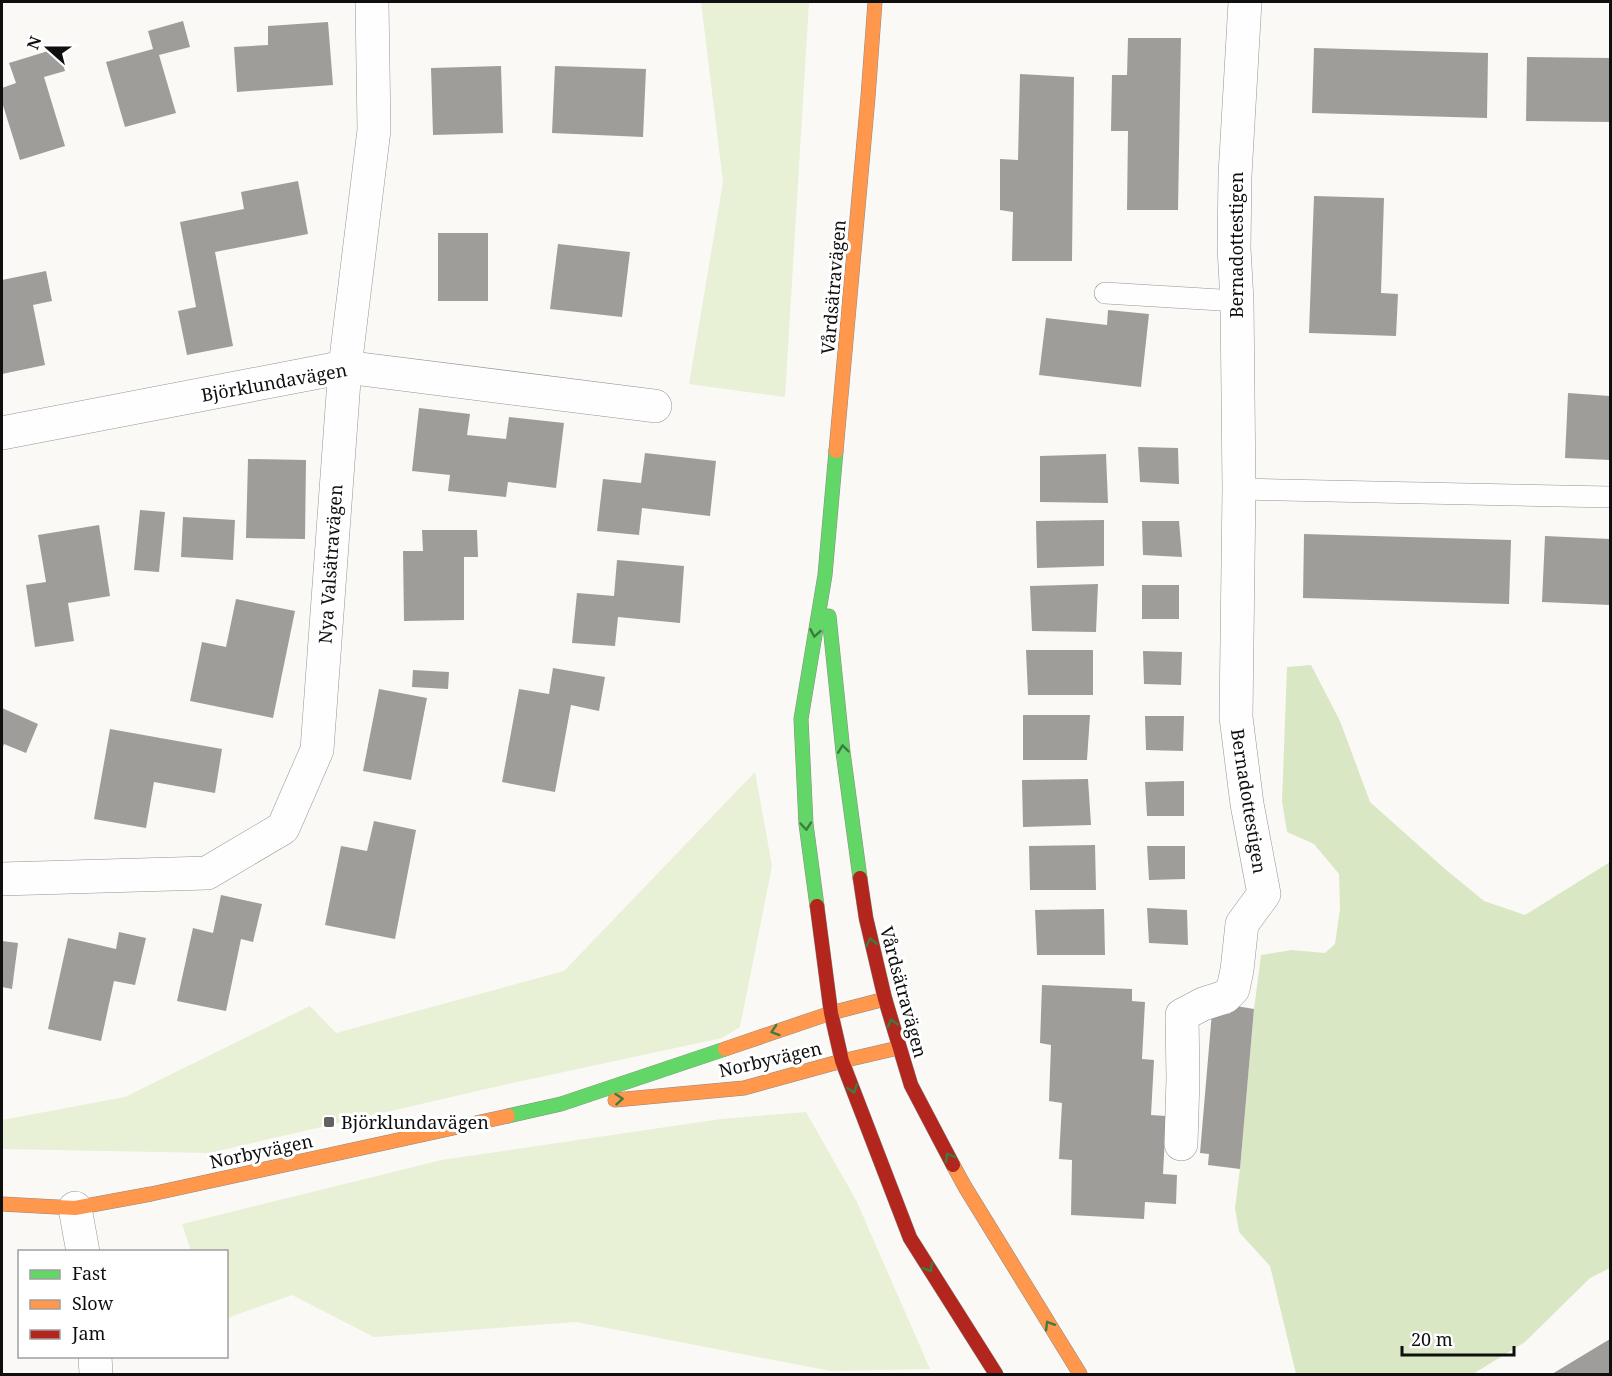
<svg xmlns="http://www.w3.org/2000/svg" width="1612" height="1376" viewBox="0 0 1612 1376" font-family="'Noto Serif',serif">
	<rect width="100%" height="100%" fill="#fbf9f5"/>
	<!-- green -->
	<g fill="#e8f0d6">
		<path d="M 701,2 L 809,2 L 785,397 L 689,384 L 723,182 Z"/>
		<path d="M 755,772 L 772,866 L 740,1027 L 722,1038 L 499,1086 L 209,1153 L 2,1149 L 2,1120 L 125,1097 L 310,1006 L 336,1033 L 564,971 Z"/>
		<path d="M 806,1112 L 856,1200 L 930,1369 L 831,1371 L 576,1322 L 374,1337 L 292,1295 L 227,1318 L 226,1252 L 191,1251 L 182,1224 L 442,1160 L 721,1119 Z"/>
	</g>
	<!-- forest -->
	<path fill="#d9e7c4" d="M 1311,665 L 1340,721 L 1370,802 L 1445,869 L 1484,901 L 1525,915 L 1610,862 L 1610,1268 L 1590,1278 L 1525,1342 L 1473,1374 L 1296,1374 L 1270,1266 L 1239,1232 L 1235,1208 L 1240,1169 L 1254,1009 L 1261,955 L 1292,950 L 1325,953 L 1335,944 L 1340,909 L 1339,874 L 1314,844 L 1287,832 L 1282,801 L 1287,667 Z"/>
	<!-- building -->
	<g fill="#9f9d9a">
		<path d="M 183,21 L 190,47 L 159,55 L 176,113 L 125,127 L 106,62 L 153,49 L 148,31 Z"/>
		<path d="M 328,22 L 333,85 L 237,92 L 234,47 L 268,45 L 268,26 Z"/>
		<path d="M 1128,38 L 1181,38 L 1178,210 L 1127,210 L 1128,131 L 1111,131 L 1112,75 L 1127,75 Z"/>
		<path d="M 58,48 L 65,71 L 44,77 L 65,146 L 20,160 L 2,102 L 2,88 L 16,83 L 9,63 Z"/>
		<path d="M 1314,48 L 1488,53 L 1487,118 L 1312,113 Z"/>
		<path d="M 1527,57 L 1610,58 L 1610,122 L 1526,121 Z"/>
		<path d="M 501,66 L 503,133 L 433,135 L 431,68 Z"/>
		<path d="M 555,66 L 646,69 L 643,137 L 552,133 Z"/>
		<path d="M 1020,74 L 1074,77 L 1072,261 L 1012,261 L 1013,212 L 1000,210 L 1000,159 L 1018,160 Z"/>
		<path d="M 298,181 L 308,234 L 215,252 L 233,346 L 187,355 L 178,311 L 196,307 L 180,222 L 244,209 L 241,192 Z"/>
		<path d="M 1314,196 L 1384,198 L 1381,293 L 1398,294 L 1396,336 L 1309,333 Z"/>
		<rect x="438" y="233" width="50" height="68"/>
		<path d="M 558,244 L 630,252 L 622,317 L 550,309 Z"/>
		<path d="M 46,271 L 52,301 L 33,305 L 45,365 L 2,374 L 2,280 Z"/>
		<path d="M 1108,310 L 1149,314 L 1141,387 L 1039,375 L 1046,318 L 1107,325 Z"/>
		<path d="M 1568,393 L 1610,396 L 1610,460 L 1565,458 Z"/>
		<path d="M 419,408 L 470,414 L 467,435 L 506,439 L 509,417 L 564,423 L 556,488 L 508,482 L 506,497 L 448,491 L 450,475 L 412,471 Z"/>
		<path d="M 1138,447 L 1178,448 L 1179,484 L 1140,482 Z"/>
		<path d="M 645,453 L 716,461 L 710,516 L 642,508 L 639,535 L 597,531 L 603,479 L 641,483 Z"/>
		<path d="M 1106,454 L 1108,503 L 1040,502 L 1040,456 Z"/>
		<path d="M 248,459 L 306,460 L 305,539 L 246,538 Z"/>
		<path d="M 140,510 L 165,512 L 159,572 L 134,570 Z"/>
		<path d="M 183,517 L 235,520 L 233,560 L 181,557 Z"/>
		<path d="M 1104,520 L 1104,566 L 1037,568 L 1036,521 Z"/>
		<path d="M 1142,521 L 1179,521 L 1182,557 L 1143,555 Z"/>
		<path d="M 99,525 L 110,596 L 68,603 L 74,641 L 35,647 L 26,585 L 46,582 L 38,535 Z"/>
		<path d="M 422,530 L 477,530 L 478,557 L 464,557 L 464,620 L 404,621 L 403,551 L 423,551 Z"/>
		<path d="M 1304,534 L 1511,540 L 1509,604 L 1303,598 Z"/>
		<path d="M 1545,536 L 1610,539 L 1610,605 L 1542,602 Z"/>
		<path d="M 617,560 L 684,566 L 680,623 L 618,617 L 615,646 L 572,643 L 577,593 L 614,596 Z"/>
		<path d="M 1098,584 L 1096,632 L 1032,631 L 1030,586 Z"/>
		<rect x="1142" y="585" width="37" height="34"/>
		<path d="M 236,599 L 295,611 L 273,718 L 190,701 L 202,642 L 226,647 Z"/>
		<path d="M 1026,650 L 1093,650 L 1093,695 L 1028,695 Z"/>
		<path d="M 1143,651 L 1182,652 L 1181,685 L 1144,684 Z"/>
		<path d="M 553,668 L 605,677 L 599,711 L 571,705 L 555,792 L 502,782 L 519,689 L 549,694 Z"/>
		<path d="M 413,670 L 449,672 L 448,689 L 412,687 Z"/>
		<path d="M 379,689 L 427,698 L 411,780 L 363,771 Z"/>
		<path d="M 2,708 L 38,724 L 26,753 L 4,744 L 2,750 Z"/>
		<path d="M 1023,715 L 1090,715 L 1087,760 L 1023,760 Z"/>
		<path d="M 1145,716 L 1184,716 L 1183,751 L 1146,750 Z"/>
		<path d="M 110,729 L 222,749 L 215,793 L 154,782 L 146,828 L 94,819 Z"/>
		<path d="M 1088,779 L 1091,825 L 1023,827 L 1022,780 Z"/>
		<path d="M 1184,781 L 1184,816 L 1147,816 L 1145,782 Z"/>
		<path d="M 374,821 L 416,830 L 395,939 L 325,925 L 341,846 L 367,851 Z"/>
		<path d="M 1095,845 L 1096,890 L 1030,890 L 1029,846 Z"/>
		<path d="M 1147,846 L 1185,846 L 1185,879 L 1149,880 Z"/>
		<path d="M 221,895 L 262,904 L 253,942 L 241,939 L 226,1011 L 177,1001 L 193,928 L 213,933 Z"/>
		<path d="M 1147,908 L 1187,910 L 1188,945 L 1149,943 Z"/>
		<path d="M 1104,909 L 1105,955 L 1037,955 L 1035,910 Z"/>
		<path d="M 119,932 L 146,938 L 135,985 L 114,981 L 101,1041 L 48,1029 L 68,938 L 116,949 Z"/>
		<path d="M 2,941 L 18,943 L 12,989 L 2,987 Z"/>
		<path d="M 1042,985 L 1132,989 L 1132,1001 L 1145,1002 L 1142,1059 L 1154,1060 L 1151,1115 L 1166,1116 L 1163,1174 L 1177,1175 L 1176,1204 L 1145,1202 L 1144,1219 L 1071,1215 L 1072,1160 L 1059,1159 L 1062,1103 L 1049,1101 L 1051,1045 L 1040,1043 Z"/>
		<path d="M 1230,1005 L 1254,1009 L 1240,1169 L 1208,1165 L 1209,1154 L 1200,1153 L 1212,1012 L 1230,1014 Z"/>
		<path d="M 1610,1339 L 1610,1374 L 1552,1374 Z"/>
	</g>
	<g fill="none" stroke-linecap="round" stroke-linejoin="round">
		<!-- lane casing -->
		<g stroke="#959493" stroke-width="22">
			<g id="lane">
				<path d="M 1105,293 L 1237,301"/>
				<path d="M 1239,489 L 1610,497"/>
			</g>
		</g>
		<!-- street casing -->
		<g stroke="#959493" stroke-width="34">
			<g id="street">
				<path d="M 2,433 L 345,367 L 655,406"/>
				<path d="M 2,879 L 207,873 L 283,828 L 317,750 L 345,367 L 374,130 L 372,2"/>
				<path d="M 1181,1144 L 1183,1078 L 1182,1015 L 1203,1004 L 1225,997 L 1233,989 L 1237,970 L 1242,924 L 1264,894 L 1247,804 L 1236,717 L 1239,489 L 1237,301 L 1234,248 L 1235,175 L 1245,2"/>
				<path d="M 75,1208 L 83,1252"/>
				<path d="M 95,1356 L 96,1374"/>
			</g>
		</g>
		<!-- fast casing -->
		<g stroke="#8c8b89" stroke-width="15">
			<g id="fast">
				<path d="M 829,616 L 843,752 L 860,878"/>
				<path d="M 817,906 L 806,824 L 801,719 L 825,575 L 836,451"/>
				<path d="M 508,1116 L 561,1104 L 725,1049"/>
			</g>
		</g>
		<!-- slow casing -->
		<g stroke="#8c8b89" stroke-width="15">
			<g id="slow">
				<path d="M 836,451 L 868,97 L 875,2"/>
				<path d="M 725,1049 L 831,1013 L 885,999"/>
				<path d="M 615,1100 L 744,1088 L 842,1061 L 898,1048"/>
				<path d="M 953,1165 L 965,1187 L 1080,1374"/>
				<path d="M 2,1204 L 75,1208 L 151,1194 L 508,1116"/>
			</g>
		</g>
		<!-- jam casing -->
		<g stroke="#8c8b89" stroke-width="15">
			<g id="jam">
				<path d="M 860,878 L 866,918 L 885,999 L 911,1085 L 953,1165"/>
				<path d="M 817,906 L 831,1013 L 842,1061 L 910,1238 L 996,1374"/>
			</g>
		</g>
		<!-- lane -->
		<use href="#lane" stroke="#fefefe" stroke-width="21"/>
		<!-- street -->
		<use href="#street" stroke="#fefefe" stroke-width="33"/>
		<!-- fast -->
		<use href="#fast" stroke="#63d668" stroke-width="14"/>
		<!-- slow -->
		<use href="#slow" stroke="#ff974d" stroke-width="14"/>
		<!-- jam -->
		<use href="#jam" stroke="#b3261e" stroke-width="14"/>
	</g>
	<!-- one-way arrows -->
	<defs><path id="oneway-chevron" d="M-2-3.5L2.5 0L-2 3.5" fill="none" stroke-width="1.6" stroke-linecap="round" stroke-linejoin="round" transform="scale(1.5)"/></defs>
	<g stroke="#3d7c40">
		<use href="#oneway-chevron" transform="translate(815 633) rotate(100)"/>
		<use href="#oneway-chevron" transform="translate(843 749) rotate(-97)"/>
		<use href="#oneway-chevron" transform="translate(806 826) rotate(85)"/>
		<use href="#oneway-chevron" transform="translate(871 942) rotate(-103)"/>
		<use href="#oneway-chevron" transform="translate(892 1023) rotate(-105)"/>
		<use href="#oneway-chevron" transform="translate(775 1031) rotate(162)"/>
		<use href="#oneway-chevron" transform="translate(853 1089) rotate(69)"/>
		<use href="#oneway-chevron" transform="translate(619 1099) rotate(-5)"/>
		<use href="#oneway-chevron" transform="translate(949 1157) rotate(-118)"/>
		<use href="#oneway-chevron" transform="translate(929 1268) rotate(58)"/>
		<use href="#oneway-chevron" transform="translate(1049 1325) rotate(-121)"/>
	</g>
	<!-- markers -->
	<rect fill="#626160" stroke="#fff" stroke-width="2" x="323" y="1116" width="12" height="12" rx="3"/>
	<g text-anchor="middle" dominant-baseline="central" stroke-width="6" stroke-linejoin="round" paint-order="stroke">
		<!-- street labels -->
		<g font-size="18" fill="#0f0f0f" stroke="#fff">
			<text transform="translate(1236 245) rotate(-90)">Bernadottestigen</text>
			<text transform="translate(833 287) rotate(-85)">Vårdsätravägen</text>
			<text transform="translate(274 382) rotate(-10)">Björklundavägen</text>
			<text transform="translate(330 564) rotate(-86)">Nya Valsätravägen</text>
			<text transform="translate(1249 801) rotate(81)">Bernadottestigen</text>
			<text transform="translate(904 992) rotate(75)">Vårdsätravägen</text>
			<text transform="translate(770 1059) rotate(-13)">Norbyvägen</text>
			<text transform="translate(261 1151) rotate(-12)">Norbyvägen</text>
		</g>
		<!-- poi labels -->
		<g font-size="18" fill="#0f0f0f" stroke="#fff" text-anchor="start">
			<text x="341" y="1122">Björklundavägen</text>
		</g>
	</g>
	<!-- border -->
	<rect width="1612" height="1376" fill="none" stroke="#0f0f0f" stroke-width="6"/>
	<!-- legend -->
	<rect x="18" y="1250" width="210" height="108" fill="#ffffff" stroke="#9f9f9f" stroke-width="1.5"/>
	<rect x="30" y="1270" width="30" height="9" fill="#63d668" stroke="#9f9f9f" stroke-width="1.5"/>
	<text x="72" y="1280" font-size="18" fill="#0f0f0f">Fast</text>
	<rect x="30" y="1300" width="30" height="9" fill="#ff974d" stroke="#9f9f9f" stroke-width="1.5"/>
	<text x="72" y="1310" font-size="18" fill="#0f0f0f">Slow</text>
	<rect x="30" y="1330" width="30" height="9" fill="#b3261e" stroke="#9f9f9f" stroke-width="1.5"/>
	<text x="72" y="1340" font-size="18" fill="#0f0f0f">Jam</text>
	<!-- north arrow -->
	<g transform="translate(48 48) rotate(291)" stroke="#ffffff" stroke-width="4.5" paint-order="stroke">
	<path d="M0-4.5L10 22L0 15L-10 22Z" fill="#0f0f0f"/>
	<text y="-9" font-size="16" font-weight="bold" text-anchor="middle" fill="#0f0f0f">N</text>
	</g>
	<!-- scale -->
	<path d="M1402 1346v9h112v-9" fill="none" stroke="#0f0f0f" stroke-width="3"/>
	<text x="1411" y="1346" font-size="18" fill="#0f0f0f" stroke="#ffffff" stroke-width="4.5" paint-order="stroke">20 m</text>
</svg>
